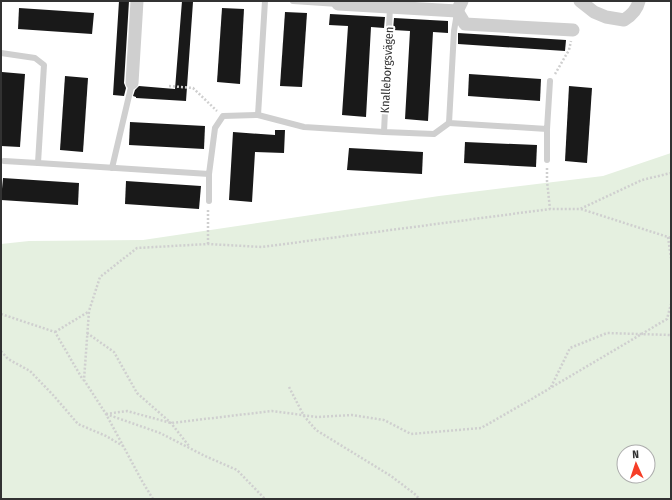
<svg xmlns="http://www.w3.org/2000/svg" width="672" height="500" viewBox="0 0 672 500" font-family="'Fira Sans Condensed',sans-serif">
	<rect width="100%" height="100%" fill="#fff"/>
	<!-- green -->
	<path fill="#e5f0e0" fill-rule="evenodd" d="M 671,153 L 671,499 L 1,499 L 1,244 L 29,241 L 143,240 L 439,196 L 603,176 ZM 624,452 L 648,452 L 648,476 L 624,476 Z"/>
	<!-- building -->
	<g fill="#191919">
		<path d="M 119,1 L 129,1 L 124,83 L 126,88 L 124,96 L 113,95 Z"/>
		<path d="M 182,1 L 193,2 L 186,101 L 136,98 L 136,97 L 133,96 L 135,90 L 139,86 L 175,89 Z"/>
		<path d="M 19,8 L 94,13 L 92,34 L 18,29 Z"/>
		<path d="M 222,8 L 244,9 L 240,84 L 217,82 Z"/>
		<path d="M 285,12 L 307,13 L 302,87 L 280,86 Z"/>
		<path d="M 330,14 L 385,17 L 384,28 L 371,27 L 366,117 L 342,115 L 348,26 L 329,25 Z"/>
		<path d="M 394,18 L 448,21 L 448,33 L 433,32 L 428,121 L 405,119 L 410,31 L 393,30 Z"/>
		<path d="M 458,33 L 566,40 L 565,51 L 458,44 Z"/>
		<path d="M 2,72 L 25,74 L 20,147 L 1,146 L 1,92 Z"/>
		<path d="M 469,74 L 541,79 L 540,101 L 468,96 Z"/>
		<path d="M 65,76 L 88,78 L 83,152 L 60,150 Z"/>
		<path d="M 569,86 L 592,88 L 587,163 L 565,161 Z"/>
		<path d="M 130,122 L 205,126 L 204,149 L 129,145 Z"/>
		<path d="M 275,130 L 285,130 L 284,153 L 255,152 L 252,202 L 229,200 L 233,132 L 275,135 Z"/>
		<path d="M 465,142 L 537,145 L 536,167 L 464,163 Z"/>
		<path d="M 349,148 L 423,152 L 422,174 L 347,170 Z"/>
		<path d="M 3,178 L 79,183 L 78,205 L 1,200 Z"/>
		<path d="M 126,181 L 201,186 L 199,209 L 125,204 Z"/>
	</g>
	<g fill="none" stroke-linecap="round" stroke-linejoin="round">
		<!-- path -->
		<g stroke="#cfcfcf" stroke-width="2.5" stroke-dasharray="2 2" stroke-linecap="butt">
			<path d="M 555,74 L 569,50 L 571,41"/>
			<path d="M 169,86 L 193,88 L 217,111"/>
			<path d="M 547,168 L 547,181 L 550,209"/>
			<path d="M 581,209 L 671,238"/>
			<path d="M 668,237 L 671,258"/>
			<path d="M 208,244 L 208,210"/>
			<path d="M 1,314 L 55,332 L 83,380"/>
			<path d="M 55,332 L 88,312"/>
			<path d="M 87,333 L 114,352 L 137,393 L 171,423 L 189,446"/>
			<path d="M 1,351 L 8,359 L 30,371 L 54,396 L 78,424 L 106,436 L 123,446"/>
			<path d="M 289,387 L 304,416 L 316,430 L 391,476 L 416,495 L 419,499"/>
			<path d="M 551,387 L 570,348 L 607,333 L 671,335"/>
			<path d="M 106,414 L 127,411 L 171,423 L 272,411 L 317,417 L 352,415 L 384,420 L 411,434 L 481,428 L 530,400 L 667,319 L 671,304"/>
			<path d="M 106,414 L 160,433 L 205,456 L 237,470 L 265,499"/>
			<path d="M 153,499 L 142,481 L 106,414 L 84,380 L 89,311 L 100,277 L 137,248 L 208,244 L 262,247 L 550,209 L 580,209 L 642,180 L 671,173"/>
		</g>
		<!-- service -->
		<g stroke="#cfcfcf" stroke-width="6">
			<path d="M 293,1 L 338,4"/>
			<path d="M 457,13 L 454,31 L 449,123 L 547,129 L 550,81"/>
			<path d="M 1,53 L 35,58 L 44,65 L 38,163 L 209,174 L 215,128 L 223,116 L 258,115 L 304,127 L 384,132 L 434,134 L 449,123"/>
			<path d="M 258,115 L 265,1"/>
			<path d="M 384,132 L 390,7"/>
			<path d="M 547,160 L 547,129"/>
			<path d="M 4,161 L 38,163"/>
			<path d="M 112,168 L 132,83"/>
			<path d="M 209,201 L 209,174"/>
		</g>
		<!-- minor -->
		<g stroke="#cfcfcf" stroke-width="13">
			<path d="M 580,1 L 594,12 L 606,17 L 624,20 C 632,15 637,10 639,1"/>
			<path d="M 338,4 L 457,11 L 462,1"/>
			<path d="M 457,11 L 465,24 L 573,30"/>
			<path d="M 132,83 L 137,1"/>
		</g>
	</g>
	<g text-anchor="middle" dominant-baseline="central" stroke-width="4" stroke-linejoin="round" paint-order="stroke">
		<!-- street labels -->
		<g font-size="12" fill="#323232" stroke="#fff">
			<text transform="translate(387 70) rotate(-87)">Knalleborgsvägen</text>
		</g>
	</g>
	<!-- border -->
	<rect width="672" height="500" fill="none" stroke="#323232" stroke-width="4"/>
	<!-- north arrow -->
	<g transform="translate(636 464) rotate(357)"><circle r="19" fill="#ffffff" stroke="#adadad"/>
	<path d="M0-3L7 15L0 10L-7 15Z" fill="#f63e27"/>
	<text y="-6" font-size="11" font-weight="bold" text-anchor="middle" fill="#323232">N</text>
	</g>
</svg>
